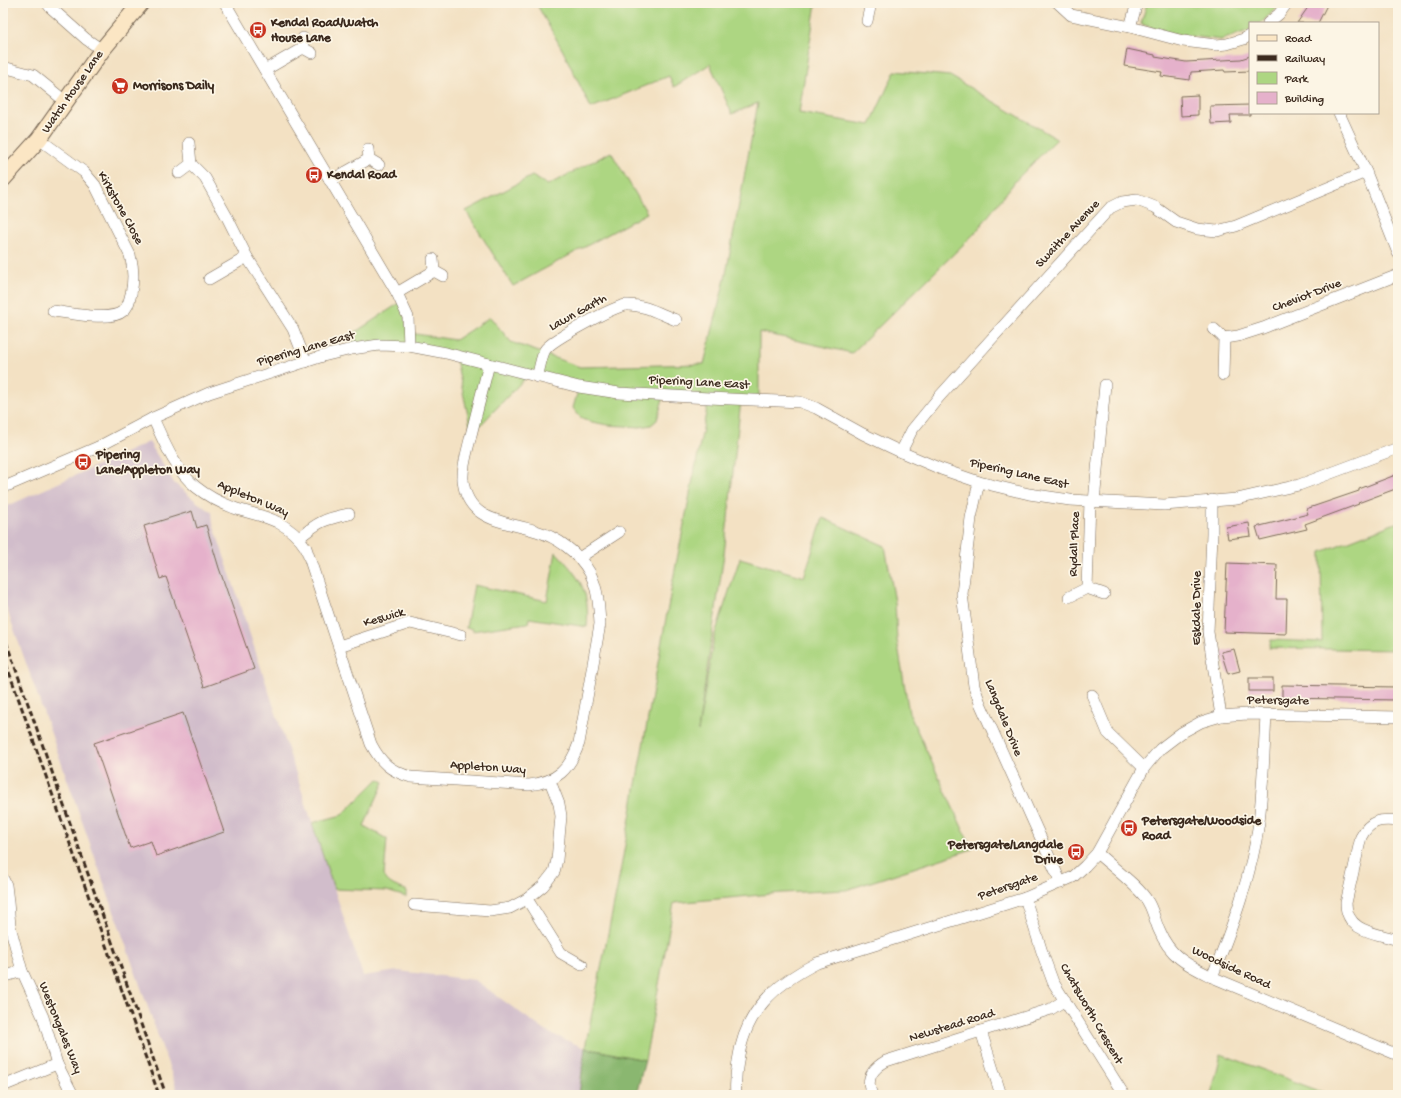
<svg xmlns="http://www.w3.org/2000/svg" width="1401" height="1098" viewBox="0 0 1401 1098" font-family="'Gochi Hand',sans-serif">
	<rect width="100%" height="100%" fill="#fcf5e5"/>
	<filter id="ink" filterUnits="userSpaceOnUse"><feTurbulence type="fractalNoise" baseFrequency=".025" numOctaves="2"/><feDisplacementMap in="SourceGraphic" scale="8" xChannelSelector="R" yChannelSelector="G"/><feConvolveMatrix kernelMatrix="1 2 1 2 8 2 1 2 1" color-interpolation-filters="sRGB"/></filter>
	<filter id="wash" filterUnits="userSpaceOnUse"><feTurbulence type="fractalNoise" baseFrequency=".012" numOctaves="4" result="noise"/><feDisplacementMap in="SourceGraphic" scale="16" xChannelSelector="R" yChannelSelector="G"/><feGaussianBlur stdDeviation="0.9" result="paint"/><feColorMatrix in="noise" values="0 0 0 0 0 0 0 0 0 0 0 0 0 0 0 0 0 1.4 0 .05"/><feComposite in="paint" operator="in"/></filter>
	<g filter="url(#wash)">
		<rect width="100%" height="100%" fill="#f3e1c3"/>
		<!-- industrial -->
		<path fill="#d1bdcb" d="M 149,442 L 174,483 L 197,502 L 212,512 L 213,523 L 363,976 L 398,971 L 475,980 L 547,1032 L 585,1048 L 579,1095 L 179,1095 L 3,598 L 3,508 Z"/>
		<!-- green -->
		<g fill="#add682" stroke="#748050">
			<path d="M 536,3 L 816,3 L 799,113 L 870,125 L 895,71 L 950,76 L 1057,139 L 1017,179 L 975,233 L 852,353 L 759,332 L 759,400 L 741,400 L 724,554 L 698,731 L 714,637 L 740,558 L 804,577 L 823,518 L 885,546 L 895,602 L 897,640 L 909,713 L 972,849 L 846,890 L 782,893 L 674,903 L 645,1060 L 585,1048 L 618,884 L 672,585 L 709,398 L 664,395 L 657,420 L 651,425 L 640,427 L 608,425 L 592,422 L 580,417 L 573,408 L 579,387 L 529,374 L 472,434 L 455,355 L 446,353 L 352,349 L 351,335 L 401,302 L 409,333 L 455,340 L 490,317 L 511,342 L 580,367 L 704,364 L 725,279 L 758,103 L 732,114 L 710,64 L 674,87 L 669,76 L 591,108 L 563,51 Z"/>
			<path d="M 1147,3 L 1281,3 L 1279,6 L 1261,23 L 1250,23 L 1250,30 L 1221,40 L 1168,33 L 1141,24 Z"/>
			<path d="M 611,152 L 647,213 L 513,286 L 466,211 L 532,176 L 548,185 Z"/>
			<path d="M 1398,522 L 1398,650 L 1269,648 L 1271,640 L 1322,642 L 1321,552 Z"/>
			<path d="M 556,552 C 580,578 590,590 587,627 L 529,618 L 528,623 L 472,631 L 473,629 L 466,628 L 474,585 L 547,601 Z"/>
			<path d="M 378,779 L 384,782 L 364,826 L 387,839 L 384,876 C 389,885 397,887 406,890 L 406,897 L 387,891 L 334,889 L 312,823 L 342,815 Z"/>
			<path d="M 1221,1054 L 1330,1095 L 1211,1095 Z"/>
		</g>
		<!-- forest -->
		<path fill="#8ab770" stroke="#627047" d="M 585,1048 L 645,1060 L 636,1095 L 579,1095 Z"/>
		<g id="blocks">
			<!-- building -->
			<g fill="#e5b1cb">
				<path d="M 1311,3 L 1328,3 L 1318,23 L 1297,23 Z"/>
				<path d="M 1127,49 L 1155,55 L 1155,57 L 1186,62 L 1241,59 L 1250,56 L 1250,71 L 1225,72 L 1224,70 L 1191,72 L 1190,80 L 1161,76 L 1162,72 L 1124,66 Z"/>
				<path d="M 1198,95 L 1198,115 L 1181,116 L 1180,96 Z"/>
				<path d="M 1250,105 L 1250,115 L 1230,115 L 1231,123 L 1211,124 L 1210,106 Z"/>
				<path d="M 1398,474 L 1398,488 L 1358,503 L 1359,504 L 1305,524 L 1307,529 L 1260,540 L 1256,527 L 1308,514 L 1306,509 L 1359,491 L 1359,489 Z"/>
				<path d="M 192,511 L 197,528 L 206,525 L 219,568 L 254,669 L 204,687 L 166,577 L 160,579 L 144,526 Z"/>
				<path d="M 1249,523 L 1251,536 L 1228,539 L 1226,527 Z"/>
				<path d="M 1227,563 L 1277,565 L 1276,599 L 1287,599 L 1286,634 L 1224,632 Z"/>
				<path d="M 1234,649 L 1240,671 L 1228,674 L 1221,652 Z"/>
				<rect x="1249" y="678" width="24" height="13"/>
				<path d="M 1282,685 L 1396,687 L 1396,700 L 1282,698 Z"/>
				<path d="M 183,713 L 224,832 L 156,856 L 151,841 L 130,848 L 94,743 Z"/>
			</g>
		</g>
	</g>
	<g filter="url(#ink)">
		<use href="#blocks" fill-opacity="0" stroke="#7b6a58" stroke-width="1"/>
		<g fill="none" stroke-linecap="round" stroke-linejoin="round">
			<!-- street casing -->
			<g stroke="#7b6a58" stroke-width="12">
				<g id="street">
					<path d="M 47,3 L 50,7 L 86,39 L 102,50"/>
					<path d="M 225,3 L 397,293 L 408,317 L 409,346"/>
					<path d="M 1058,3 L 1071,15 L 1130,27 L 1183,41 L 1216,45 L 1227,44 L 1244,39 L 1250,35"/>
					<path d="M 867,21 L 871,3"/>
					<path d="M 1268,23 L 1279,14 L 1287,3"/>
					<path d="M 1130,27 L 1137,3"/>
					<path d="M 303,38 L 303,48 L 312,53"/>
					<path d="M 3,67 L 33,75 L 66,102"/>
					<path d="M 265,70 L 303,48"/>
					<path d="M 1339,113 L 1366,172 L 1398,253"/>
					<path d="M 39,139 L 84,172 L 95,185 L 130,255 C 134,269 134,280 131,294 C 129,301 129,306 123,311 C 111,322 70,313 53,311"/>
					<path d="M 368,149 L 369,159 L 379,165"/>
					<path d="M 191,164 L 205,178 L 227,217 L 247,257 L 293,329 L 306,362"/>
					<path d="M 179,173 L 191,164 L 189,143"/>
					<path d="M 330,181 L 369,159"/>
					<path d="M 433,259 L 434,271 L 443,276"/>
					<path d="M 209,279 L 247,257"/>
					<path d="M 397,293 L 434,271"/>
					<path d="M 1214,329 L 1224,338 L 1223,375"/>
					<path d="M 1224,338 L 1238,336 L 1263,328 L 1398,275"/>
					<path d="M 537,377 C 540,368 541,357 545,350 C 551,340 615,306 626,305 C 644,304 660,314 676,320"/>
					<path d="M 153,418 C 164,442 175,470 196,487 C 207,496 221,503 234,508 C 248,513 264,515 277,522 C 289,528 299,537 306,548 L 371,744 C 381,763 390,771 411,777 L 529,785 C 557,782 570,769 579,743 L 600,624 C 599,606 598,589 590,573 C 579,553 557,537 536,531 C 505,521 467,522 463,480 C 462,465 468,449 471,435 C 477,411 483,387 489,364"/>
					<path d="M 901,452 L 912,430 L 939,397 L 1110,208 L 1122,202 L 1137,200 L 1155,207 L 1176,222 L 1197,229 L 1217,231 L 1236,226 L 1366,172"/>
					<path d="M 979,482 L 971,518 L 962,594 L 974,686 L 980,703 L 1061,883"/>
					<path d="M 3,486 L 9,485 L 98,447 L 153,418 L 209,393 L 323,356 L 352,349 L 379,345 L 409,346 L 446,353 L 579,387 L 619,393 L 709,398 L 800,402 L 816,408 L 863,434 L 901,452 L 941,469 L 979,482 L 1029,494 L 1070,500 L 1164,505 L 1237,499 L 1299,485 L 1398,448"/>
					<path d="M 1212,500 L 1212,534 L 1208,632 L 1221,716"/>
					<path d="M 1094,502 L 1105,385"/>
					<path d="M 299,538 C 318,522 324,519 349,514"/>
					<path d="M 579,558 L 619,532"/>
					<path d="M 1087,588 L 1090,502"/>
					<path d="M 1069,597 L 1087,588 L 1104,594"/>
					<path d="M 339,646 L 410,623 L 461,635"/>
					<path d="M 1092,695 L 1108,733 L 1144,768"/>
					<path d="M 1398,821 C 1380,819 1370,820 1361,837 L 1346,903 C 1346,932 1376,933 1398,940"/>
					<path d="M 1097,853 C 1111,866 1140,887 1148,902 C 1153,910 1155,921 1159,930 C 1170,957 1188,965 1212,977 L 1398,1055"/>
					<path d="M 3,879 L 6,885 L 8,902 L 10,926 L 22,971 L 43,1017 L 57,1064 L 73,1095"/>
					<path d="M 1025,898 L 1042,952 L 1053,982 L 1124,1095"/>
					<path d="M 527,899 L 561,953 L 582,965"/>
					<path d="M 414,905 L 490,911 L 510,908 L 527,899 L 543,886 L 554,872 L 557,860 L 561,816 L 559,804 L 550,781"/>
					<path d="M 3,977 L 22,971"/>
					<path d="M 1212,977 C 1232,928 1252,874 1259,822 C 1263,787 1264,751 1266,715"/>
					<path d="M 981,1031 L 1001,1095"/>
					<path d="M 3,1086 L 57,1064"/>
					<path d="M 736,1095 C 735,1084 736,1072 738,1061 C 745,1011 774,985 817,963 L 1025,898 L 1073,877 L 1085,866 L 1097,853 L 1144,768 L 1160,749 L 1181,733 L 1201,722 L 1221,716 L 1247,714 L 1398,717"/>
					<path d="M 872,1095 C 865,1079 872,1069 886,1061 L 1051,1009 L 1065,1000"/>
				</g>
			</g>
			<!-- secondary casing -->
			<g stroke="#7b6a58" stroke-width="18">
				<path id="secondary" d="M 3,179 L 39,139 L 102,50 L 141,3"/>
			</g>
			<!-- street -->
			<use href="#street" stroke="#fff" stroke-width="11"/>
			<!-- secondary -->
			<use href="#secondary" stroke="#fbe6c4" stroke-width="16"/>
			<!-- rail -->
			<g stroke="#3b2a1e" stroke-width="3" stroke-dasharray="6 3" stroke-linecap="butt">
				<path d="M 3,633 L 166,1095"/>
				<path d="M 3,655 L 159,1095"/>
			</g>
		</g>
	</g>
	<!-- icons -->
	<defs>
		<g id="bus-disc" transform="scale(0.9)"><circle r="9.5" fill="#c8321e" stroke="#fcf5e5"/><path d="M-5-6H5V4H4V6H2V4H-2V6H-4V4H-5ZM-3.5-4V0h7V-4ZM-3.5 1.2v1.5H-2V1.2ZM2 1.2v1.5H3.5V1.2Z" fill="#fff"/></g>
		<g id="supermarket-disc" transform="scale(0.9)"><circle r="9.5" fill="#c8321e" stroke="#fcf5e5"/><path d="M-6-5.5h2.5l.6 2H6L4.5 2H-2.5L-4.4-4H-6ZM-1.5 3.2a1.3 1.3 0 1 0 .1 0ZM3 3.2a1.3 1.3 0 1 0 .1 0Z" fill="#fff"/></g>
	</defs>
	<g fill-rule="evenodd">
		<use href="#bus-disc" x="258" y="30"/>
		<use href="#supermarket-disc" x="120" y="86"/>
		<use href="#bus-disc" x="314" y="175"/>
		<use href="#bus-disc" x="83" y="462"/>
		<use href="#bus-disc" x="1129" y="828"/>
		<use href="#bus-disc" x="1076" y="852"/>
	</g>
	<g text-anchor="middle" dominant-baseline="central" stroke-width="3.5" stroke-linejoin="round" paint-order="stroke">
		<!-- poi labels -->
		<g font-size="13" font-weight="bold" fill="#3b2a1e" stroke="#fcf5e5" text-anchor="start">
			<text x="271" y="23">Kendal Road/Watch<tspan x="271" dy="15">House Lane</tspan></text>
			<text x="133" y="86">Morrisons Daily</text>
			<text x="327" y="175">Kendal Road</text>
			<text x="96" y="455">Pipering<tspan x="96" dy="15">Lane/Appleton Way</tspan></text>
			<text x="1142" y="821">Petersgate/Woodside<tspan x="1142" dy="15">Road</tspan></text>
			<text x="1063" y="845" text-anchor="end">Petersgate/Langdale<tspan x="1063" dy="15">Drive</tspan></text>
		</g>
		<!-- street labels -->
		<g font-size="13" fill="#3b2a1e" stroke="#fcf5e5">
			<text transform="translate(73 92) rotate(-55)">Watch House Lane</text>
			<text transform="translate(120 208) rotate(61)">Kirkstone Close</text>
			<text transform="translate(1068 234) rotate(-47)">Swaithe Avenue</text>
			<text transform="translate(1307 296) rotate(-21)">Cheviot Drive</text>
			<text transform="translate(578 313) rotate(-29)">Lawn Garth</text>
			<text transform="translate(306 349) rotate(-16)">Pipering Lane East</text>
			<text transform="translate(699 383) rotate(3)">Pipering Lane East</text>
			<text transform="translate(1019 474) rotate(13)">Pipering Lane East</text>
			<text transform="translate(253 499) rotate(23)">Appleton Way</text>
			<text transform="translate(1075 544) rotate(-88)">Rydall Place</text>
			<text transform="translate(1197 608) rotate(-90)">Eskdale Drive</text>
			<text transform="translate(384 618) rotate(-16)">Keswick</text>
			<text transform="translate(1278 701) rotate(1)">Petersgate</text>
			<text transform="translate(1003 718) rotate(68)">Langdale Drive</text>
			<text transform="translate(488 768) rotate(4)">Appleton Way</text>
			<text transform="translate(1008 887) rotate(-19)">Petersgate</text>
			<text transform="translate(1231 968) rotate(25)">Woodside Road</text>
			<text transform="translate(1091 1014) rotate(60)">Chatsworth Crescent</text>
			<text transform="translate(952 1026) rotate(-17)">Newstead Road</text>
			<text transform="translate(60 1028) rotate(68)">Westongales Way</text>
		</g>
	</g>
	<!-- margin -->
	<rect width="1401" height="1098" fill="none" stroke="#fcf5e5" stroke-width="16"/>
	<!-- legend -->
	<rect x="1249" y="22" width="130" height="92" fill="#fcf5e5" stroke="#afa495"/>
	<rect x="1257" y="35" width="20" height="6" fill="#fbe6c4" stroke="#afa495"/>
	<text x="1285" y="42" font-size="12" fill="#3b2a1e">Road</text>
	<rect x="1257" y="55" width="20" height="6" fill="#3b2a1e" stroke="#afa495"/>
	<text x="1285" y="62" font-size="12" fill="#3b2a1e">Railway</text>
	<rect x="1257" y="72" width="20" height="12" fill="#add682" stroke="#afa495"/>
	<text x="1285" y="82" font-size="12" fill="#3b2a1e">Park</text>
	<rect x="1257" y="92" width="20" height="12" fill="#e5b1cb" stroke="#afa495"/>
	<text x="1285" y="102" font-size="12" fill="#3b2a1e">Building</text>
</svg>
